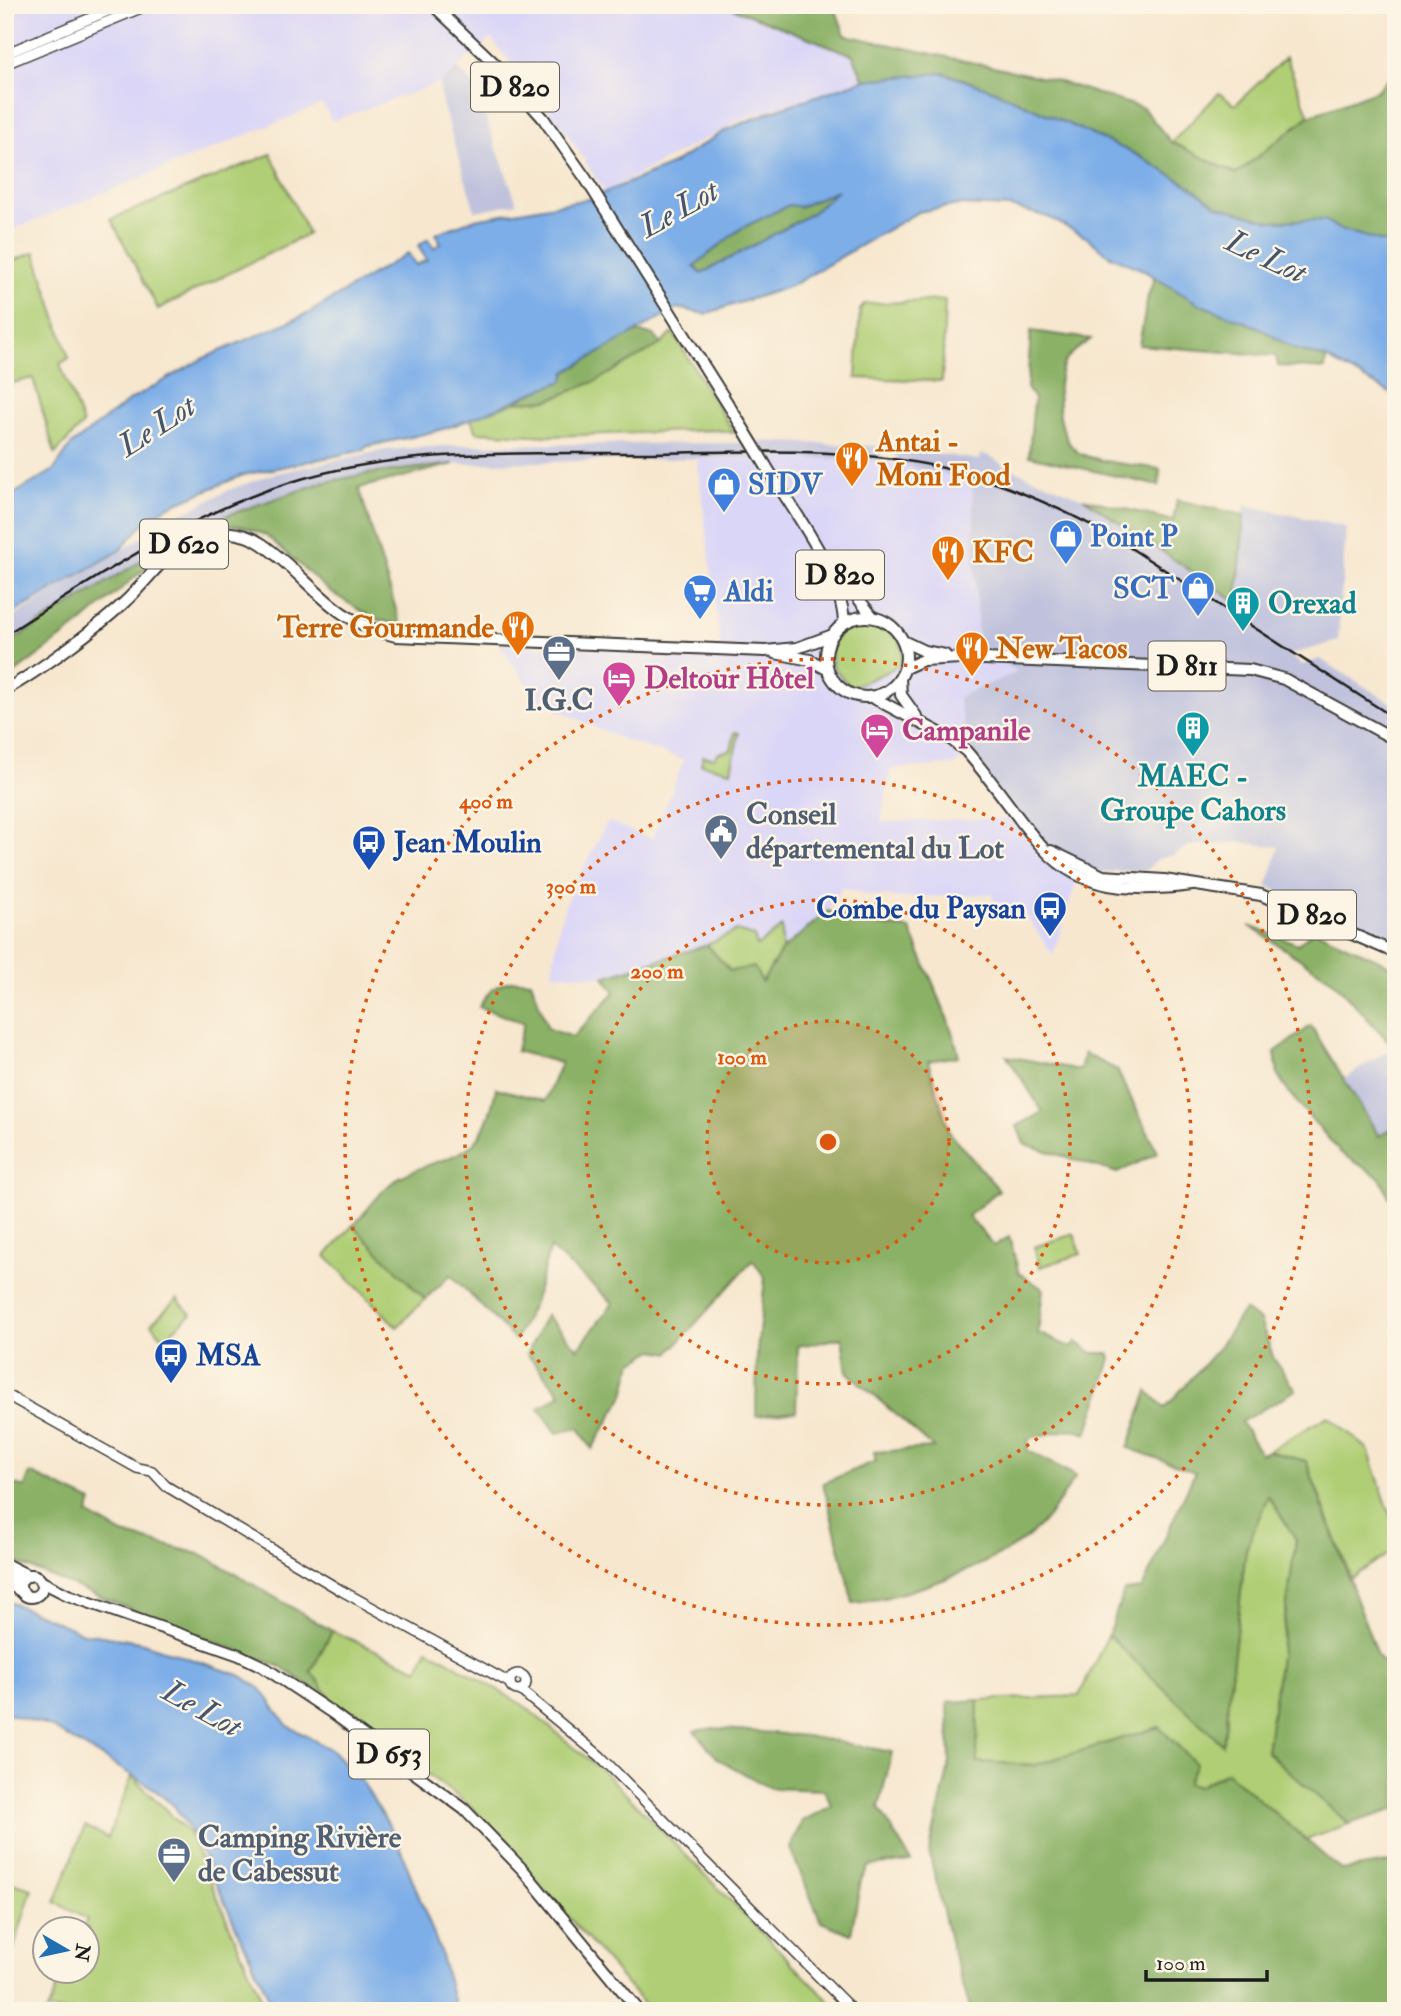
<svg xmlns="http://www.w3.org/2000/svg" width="1401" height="2016" viewBox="0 0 1401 2016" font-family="'IM FELL Double Pica',serif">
	<rect width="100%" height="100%" fill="#fcf5e5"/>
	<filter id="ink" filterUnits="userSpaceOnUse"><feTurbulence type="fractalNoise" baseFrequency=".0143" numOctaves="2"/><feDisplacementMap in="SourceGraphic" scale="14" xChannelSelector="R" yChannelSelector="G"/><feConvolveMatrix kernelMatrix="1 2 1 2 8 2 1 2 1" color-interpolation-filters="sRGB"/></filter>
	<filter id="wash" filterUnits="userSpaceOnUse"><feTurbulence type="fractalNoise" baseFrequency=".00686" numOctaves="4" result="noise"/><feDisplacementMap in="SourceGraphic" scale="28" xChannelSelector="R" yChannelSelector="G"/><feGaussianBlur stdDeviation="1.57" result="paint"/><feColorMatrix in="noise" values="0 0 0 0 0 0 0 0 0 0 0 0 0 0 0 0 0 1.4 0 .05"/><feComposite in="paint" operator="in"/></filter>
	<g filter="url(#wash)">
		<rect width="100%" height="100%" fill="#f7e7cf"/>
		<!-- built -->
		<g fill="#dad6f7">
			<path d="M 5,5 L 724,5 L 853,55 L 864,80 L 746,117 L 605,192 L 568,135 L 491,38 L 440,83 L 332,121 L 322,104 L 5,233 Z"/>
			<path d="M 808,457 L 884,461 L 972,479 L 978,648 L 1019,672 L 970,753 L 955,765 L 891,769 L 881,822 L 1017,818 L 1079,873 L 1053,955 L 1023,911 L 993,900 L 992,894 L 902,898 L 869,895 L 842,887 L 828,911 L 782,950 L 782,927 L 757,946 L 736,931 L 706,945 L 607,978 L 552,973 L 560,922 L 567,901 L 606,824 L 610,822 L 652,839 L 684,760 L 621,739 L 540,702 L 498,644 L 722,657 L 697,459 Z"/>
		</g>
		<!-- industrial -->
		<g fill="#c0c2dd">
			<path d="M 457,68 L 481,91 L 477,95 L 517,203 L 475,211 L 441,100 L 440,83 Z"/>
			<path d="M 757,441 L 877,446 L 884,461 L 767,457 Z"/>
			<path d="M 742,443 L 751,457 L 454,464 L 380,471 L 321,483 L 202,524 L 5,645 L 5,622 L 180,514 L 231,489 L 273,474 L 385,450 L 460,445 Z"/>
			<path d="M 890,448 L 980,460 L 981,454 L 990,456 L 1007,467 L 1083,498 L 1236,601 L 1245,505 L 1346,527 L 1338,641 L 1289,655 L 1302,665 L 1320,659 L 1396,706 L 1396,942 L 1267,886 L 1279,847 L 1238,842 L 1188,846 L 1174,855 L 1158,859 L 1146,870 L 1079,873 L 1032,840 L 970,753 L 958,697 L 1018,672 L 978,648 L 972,479 L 902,465 Z"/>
			<path d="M 1396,1045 L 1396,1124 L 1379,1136 L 1344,1079 Z"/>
		</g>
		<!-- green -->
		<g fill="#afce75" stroke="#667548" stroke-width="2">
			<path d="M 1286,57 L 1309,116 L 1236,174 L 1171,143 L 1219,93 L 1235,105 Z"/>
			<path d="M 271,154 L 308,234 L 158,309 L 111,219 Z"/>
			<path d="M 35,252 L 69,358 L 60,364 L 83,424 L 55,454 L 33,378 L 5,385 L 5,307 L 8,305 L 5,264 Z"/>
			<path d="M 945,300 L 942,381 L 856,378 L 860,310 L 864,304 Z"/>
			<path d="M 673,333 L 734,433 L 716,430 L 551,436 L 477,432 L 470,418 L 516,402 L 549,400 L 661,344 Z"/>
			<path d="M 872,619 C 894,624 905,641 902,663 C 890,671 863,683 850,687 L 833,667 C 826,640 844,618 872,619 Z"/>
			<path d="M 735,732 L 739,733 L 731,771 L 701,764 L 703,756 L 714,758 L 718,753 L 731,750 Z"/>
			<path d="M 782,927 L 782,950 L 761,983 L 730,971 L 707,945 L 736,931 L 754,936 L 757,946 Z"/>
			<path d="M 353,1225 L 425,1299 L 397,1327 L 326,1256 Z"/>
			<path d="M 1074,1234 L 1081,1254 L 1040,1267 L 1034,1247 Z"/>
			<path d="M 177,1299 L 191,1314 L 164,1338 L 151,1324 Z"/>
			<path d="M 1328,1416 L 1368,1449 L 1396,1532 L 1396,1549 L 1351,1578 L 1306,1461 L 1268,1451 Z"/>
			<path d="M 1268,1495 L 1296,1539 L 1267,1752 L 1349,1824 L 1306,1840 L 1227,1772 L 1197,1787 L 1186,1783 L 1159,1727 L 1035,1765 L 976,1762 L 978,1700 L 1079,1696 L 1108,1635 L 1223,1745 L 1246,1549 Z"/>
			<path d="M 332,1631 L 418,1669 L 428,1649 L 523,1705 L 605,1773 L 839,2011 L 650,2011 L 475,1810 L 334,1703 L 311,1672 Z"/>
			<path d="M 132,1776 L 189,1833 L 267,2011 L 122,2011 L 109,2002 L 105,2011 L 47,2011 L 64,1971 L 88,1970 L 88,1928 L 83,1928 L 87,1919 L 55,1902 L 85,1826 L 108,1838 Z"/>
			<path d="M 5,1881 L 32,1889 L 5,1978 Z"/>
		</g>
		<!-- forest -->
		<g fill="#8bb166" stroke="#546641" stroke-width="2">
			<path d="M 724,5 L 787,5 L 793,10 L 835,8 L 845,35 L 1054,80 L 1143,108 L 1171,142 L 1236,174 L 1309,116 L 1376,91 L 1396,70 L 1396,246 L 1337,228 L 1325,220 L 1270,221 L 1217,206 L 1190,186 L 1133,153 L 966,80 L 943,73 L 864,80 L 853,55 Z"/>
			<path d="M 840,188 L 811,214 L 701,274 L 694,265 L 740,229 L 789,204 L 800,207 Z"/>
			<path d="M 1155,277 L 1199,304 L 1258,327 L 1294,349 L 1326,358 L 1325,369 L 1278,366 L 1276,356 L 1139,345 L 1148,296 Z"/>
			<path d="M 1031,331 L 1091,339 C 1084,345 1071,352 1066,360 C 1053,380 1056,443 1081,454 C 1101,463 1138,465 1160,469 L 1159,486 L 1029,456 L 1034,399 L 1027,388 Z"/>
			<path d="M 635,332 L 654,335 L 661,344 L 596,381 L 549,400 L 516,402 L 532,391 L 563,381 L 565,373 Z"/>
			<path d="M 454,464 L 359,488 L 401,626 L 373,618 L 329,591 L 266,535 L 242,526 L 202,524 L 321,483 L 366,474 Z"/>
			<path d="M 1083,498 L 1173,521 L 1177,500 L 1244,515 L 1237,602 Z"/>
			<path d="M 164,547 L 168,549 L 80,624 L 5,680 L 5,645 Z"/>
			<path d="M 828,911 L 865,924 L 910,929 C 926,970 950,1016 959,1056 L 928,1061 L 949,1132 L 999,1190 L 968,1216 L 994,1246 L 1009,1237 L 1019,1273 L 1043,1289 L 1038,1333 L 1072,1348 L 1076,1342 L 1093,1353 L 1109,1353 L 1111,1359 L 1087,1434 L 1072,1429 L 1029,1438 L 1027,1450 L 1076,1476 C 1065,1492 1055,1510 1041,1525 C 1008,1561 902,1599 853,1603 L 823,1483 L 876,1461 L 874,1452 L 934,1448 L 847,1372 L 842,1338 L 798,1346 L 796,1411 L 756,1416 L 757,1352 L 765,1278 L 753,1260 L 669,1353 L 654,1350 L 632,1363 L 624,1395 L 592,1449 L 579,1428 L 557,1433 L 539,1408 L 561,1394 L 527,1354 L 546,1315 L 578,1349 L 613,1303 L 550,1248 L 534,1303 L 515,1340 L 451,1275 L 425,1299 L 353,1226 C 367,1211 384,1185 402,1176 C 459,1149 482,1162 496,1088 L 545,1101 L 561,1063 L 516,1051 L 524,1023 L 479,1007 C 491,985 506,978 531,981 L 548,1029 L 573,1037 L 615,992 L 604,977 L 707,945 L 730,971 L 754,967 L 762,982 L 782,950 Z"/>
			<path d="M 1249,926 L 1298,944 L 1314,930 L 1392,966 L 1396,970 L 1396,1045 L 1393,1046 L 1332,980 Z"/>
			<path d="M 1311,1026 L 1379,1136 L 1390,1129 L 1396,1140 L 1396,1211 L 1380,1178 L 1341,1153 L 1289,1093 L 1278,1075 L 1275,1052 Z"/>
			<path d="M 1084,1053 L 1117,1070 L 1158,1153 L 1117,1173 L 1024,1144 L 1017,1126 L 1043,1112 L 1007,1056 L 1080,1070 Z"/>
			<path d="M 1244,1310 L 1260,1321 L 1274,1359 L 1296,1390 L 1241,1422 L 1261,1454 L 1268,1451 L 1306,1461 L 1377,1655 L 1396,1676 L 1396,1809 L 1349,1824 L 1267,1752 L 1296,1539 L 1268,1496 L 1246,1549 L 1223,1745 L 1108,1635 L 1124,1591 L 1142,1589 L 1195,1472 L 1128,1448 L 1148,1391 L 1165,1408 L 1217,1350 Z"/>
			<path d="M 30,1473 L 92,1502 L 88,1514 L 123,1534 L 203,1555 L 332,1631 L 311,1671 L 334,1703 L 279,1666 L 157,1620 L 5,1558 L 5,1481 L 24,1488 Z"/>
			<path d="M 978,1700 L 977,1762 L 1035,1765 L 1159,1727 L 1196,1764 L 1187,1783 L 1197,1787 L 1227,1772 L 1341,1870 L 1396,1862 L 1396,2011 L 971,2011 L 952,1949 L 929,1852 L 950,1762 L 948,1702 Z"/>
			<path d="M 714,1728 L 806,1736 L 892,1752 L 879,1808 L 911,1861 L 869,1866 L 861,1880 L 851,1934 L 821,1922 L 790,1848 L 802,1821 L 832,1806 L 824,1790 L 770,1788 L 718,1759 L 694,1731 Z"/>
		</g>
		<!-- water -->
		<g fill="#7daee8" stroke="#4c6582" stroke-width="2" fill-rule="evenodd">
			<path d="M 943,73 L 995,91 L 1133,153 L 1190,186 L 1217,206 L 1270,221 L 1325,220 L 1337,228 L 1396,246 L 1396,396 L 1326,358 L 1294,349 L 1258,327 L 1199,304 L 1141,269 L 1110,256 L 1086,237 L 1048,217 L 1010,207 L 958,205 L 918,212 L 791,286 L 705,314 L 678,308 L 566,372 L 564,381 C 524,394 489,414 449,427 C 422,436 393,440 365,447 L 364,450 L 243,475 L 167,507 L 143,524 L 119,551 L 5,618 L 5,499 L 54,470 L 71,445 L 130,400 L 204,358 L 307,314 L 408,253 L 416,265 L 427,260 L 418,246 L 428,239 L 434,248 L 441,243 L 436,234 L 440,232 L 475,219 L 589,199 L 671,165 L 724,131 L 772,111 L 864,80 ZM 838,190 L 811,214 L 701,274 L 694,266 L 740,229 L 789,205 L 800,207 Z"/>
			<path d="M 5,1600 L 83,1633 L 140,1642 L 242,1676 L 261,1689 L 287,1725 L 333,1751 L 363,1783 L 395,1835 L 439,1948 L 456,2011 L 275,2011 L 195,1838 L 175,1807 L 150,1786 L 49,1726 L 5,1713 Z"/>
		</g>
	</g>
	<g filter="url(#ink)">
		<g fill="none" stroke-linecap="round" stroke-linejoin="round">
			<!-- tertiary casing -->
			<g stroke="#3d3a37" stroke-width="12">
				<g id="tertiary">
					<path d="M 5,54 L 122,5"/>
					<path d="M 5,64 L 148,5"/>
					<path d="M 5,1394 L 137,1468 L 152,1471 L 166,1486 L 342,1591 L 510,1683"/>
					<circle cx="518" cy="1682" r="8"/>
					<path d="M 520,1690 L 600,1756 L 853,2011"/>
				</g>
			</g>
			<!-- primary casing -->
			<g stroke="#3d3a37" stroke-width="14">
				<g id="primary">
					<path d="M 433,5 L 494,63 L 543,118 L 586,179 L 738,420"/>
					<path d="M 766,466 C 792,509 842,574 844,622"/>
					<path d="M 833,567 L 873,617"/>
					<circle cx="866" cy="657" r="40"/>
					<path d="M 903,641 L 924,651 L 945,655"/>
					<path d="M 775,653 L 810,660 L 827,669"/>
					<path d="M 905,668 L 923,660 L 961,658 L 1250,670 L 1284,679 L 1396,740"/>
					<path d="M 900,678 L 901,695 L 916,716"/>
					<path d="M 5,690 C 41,670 100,626 129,598 C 149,578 166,553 191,539 C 212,528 243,531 262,544 C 312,579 329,621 396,636 L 765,651 L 797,648 L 830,636"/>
					<path d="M 872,697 L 949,738 L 966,751 C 1048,844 1046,903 1192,885"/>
					<path d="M 1051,851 L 1103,876 L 1164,880 L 1261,895 L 1396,953"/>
					<path d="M 5,1564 L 29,1576"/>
					<path d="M 5,1574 L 22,1580"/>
					<circle cx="31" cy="1586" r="11"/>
					<path d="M 40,1581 L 68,1595 L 239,1655 L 262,1666 L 331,1712 L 464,1809 L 523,1870 L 639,2011"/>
					<path d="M 5,1582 L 24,1593"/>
				</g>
			</g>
			<!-- tertiary -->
			<use href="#tertiary" stroke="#fff" stroke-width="9"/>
			<!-- primary -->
			<use href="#primary" stroke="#fff" stroke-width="10"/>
			<!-- rail -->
			<path stroke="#1c1c1c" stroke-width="2.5" d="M 5,635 C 96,578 185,516 288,483 C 401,447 524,454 642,453 C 746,452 854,445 956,471 C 1011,485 1062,509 1112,536 L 1396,719"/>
			<!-- primary-bridge casing -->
			<g stroke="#3d3a37" stroke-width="14" stroke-linecap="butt">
				<path id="primary-bridge" d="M 738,420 L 766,466"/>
			</g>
			<!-- primary-bridge -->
			<use href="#primary-bridge" stroke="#fff" stroke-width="10"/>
		</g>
	</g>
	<!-- distance rings -->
	<circle cx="828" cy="1142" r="121" fill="#de560d" fill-opacity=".12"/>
	<g fill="none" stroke="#de560d" stroke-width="3.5" stroke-dasharray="3.5 7">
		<circle cx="828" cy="1142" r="121"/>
		<circle cx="828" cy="1142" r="242"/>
		<circle cx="828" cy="1142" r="363"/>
		<circle cx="828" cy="1142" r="483"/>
	</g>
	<!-- icons -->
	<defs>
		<g id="restaurant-pin" transform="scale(1.75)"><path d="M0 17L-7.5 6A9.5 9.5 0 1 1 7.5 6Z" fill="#e8710a" stroke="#fcf5e5"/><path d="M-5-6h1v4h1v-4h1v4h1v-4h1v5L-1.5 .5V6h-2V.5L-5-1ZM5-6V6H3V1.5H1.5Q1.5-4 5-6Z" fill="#fff"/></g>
		<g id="shop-pin" transform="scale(1.75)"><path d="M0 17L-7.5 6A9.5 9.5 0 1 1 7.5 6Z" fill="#3f7fe0" stroke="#fcf5e5"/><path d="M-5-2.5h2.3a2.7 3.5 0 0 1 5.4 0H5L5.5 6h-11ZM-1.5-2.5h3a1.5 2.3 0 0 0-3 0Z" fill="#fff"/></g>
		<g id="supermarket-pin" transform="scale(1.75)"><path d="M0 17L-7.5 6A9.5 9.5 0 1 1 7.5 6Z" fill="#3f7fe0" stroke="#fcf5e5"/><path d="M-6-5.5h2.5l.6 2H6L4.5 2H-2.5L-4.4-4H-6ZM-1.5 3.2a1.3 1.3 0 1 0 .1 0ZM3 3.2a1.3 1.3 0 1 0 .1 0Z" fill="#fff"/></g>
		<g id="building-pin" transform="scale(1.75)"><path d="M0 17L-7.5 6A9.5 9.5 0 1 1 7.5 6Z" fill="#0f9aa8" stroke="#fcf5e5"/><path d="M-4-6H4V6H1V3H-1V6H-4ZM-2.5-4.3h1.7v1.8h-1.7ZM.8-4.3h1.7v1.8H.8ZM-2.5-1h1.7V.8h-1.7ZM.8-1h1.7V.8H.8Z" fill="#fff"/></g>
		<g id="office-pin" transform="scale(1.75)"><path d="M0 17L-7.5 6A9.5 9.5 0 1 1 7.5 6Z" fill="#5c6f8a" stroke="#fcf5e5"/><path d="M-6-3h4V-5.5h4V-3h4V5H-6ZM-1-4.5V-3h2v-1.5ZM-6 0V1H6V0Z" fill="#fff"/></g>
		<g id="hotel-pin" transform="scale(1.75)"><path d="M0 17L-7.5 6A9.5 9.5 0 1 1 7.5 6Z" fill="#d1479c" stroke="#fcf5e5"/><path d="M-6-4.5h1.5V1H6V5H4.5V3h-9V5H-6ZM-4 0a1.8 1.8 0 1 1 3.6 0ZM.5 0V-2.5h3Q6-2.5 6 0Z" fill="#fff"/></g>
		<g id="civic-pin" transform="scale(1.75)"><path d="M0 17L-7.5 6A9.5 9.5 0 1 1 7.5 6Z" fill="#5c6f8a" stroke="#fcf5e5"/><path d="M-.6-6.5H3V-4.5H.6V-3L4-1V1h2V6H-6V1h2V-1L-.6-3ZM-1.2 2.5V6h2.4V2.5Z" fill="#fff"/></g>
		<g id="bus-pin" transform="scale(1.75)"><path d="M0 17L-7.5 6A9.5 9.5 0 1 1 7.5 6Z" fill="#1a4fb4" stroke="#fcf5e5"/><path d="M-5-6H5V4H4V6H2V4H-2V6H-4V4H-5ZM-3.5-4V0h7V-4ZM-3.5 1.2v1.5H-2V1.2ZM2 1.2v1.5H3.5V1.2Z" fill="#fff"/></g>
	</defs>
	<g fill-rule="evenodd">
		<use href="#restaurant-pin" x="852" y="458"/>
		<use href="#shop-pin" x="724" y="484"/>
		<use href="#shop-pin" x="1066" y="536"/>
		<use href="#restaurant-pin" x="948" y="552"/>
		<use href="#shop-pin" x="1198" y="588"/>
		<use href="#supermarket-pin" x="700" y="591"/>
		<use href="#building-pin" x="1243" y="603"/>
		<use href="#restaurant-pin" x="518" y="627"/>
		<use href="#restaurant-pin" x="972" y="648"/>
		<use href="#office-pin" x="559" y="652"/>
		<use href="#hotel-pin" x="619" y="678"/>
		<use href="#building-pin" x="1193" y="728"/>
		<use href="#hotel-pin" x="877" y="730"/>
		<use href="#civic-pin" x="721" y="831"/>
		<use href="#bus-pin" x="369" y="842"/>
		<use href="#bus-pin" x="1050" y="908"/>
		<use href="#bus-pin" x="171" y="1355"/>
		<use href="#office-pin" x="174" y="1854"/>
	</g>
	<g text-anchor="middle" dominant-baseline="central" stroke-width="5" stroke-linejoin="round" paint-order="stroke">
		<!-- shield labels -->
		<g fill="#fcf5e5" stroke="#5f5d58" stroke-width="2">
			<rect x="471" y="62.5" width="88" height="49" rx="5"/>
			<rect x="140" y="519.5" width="88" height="49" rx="5"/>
			<rect x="796" y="550.5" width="88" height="49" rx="5"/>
			<rect x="1148.5" y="641.5" width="77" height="49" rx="5"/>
			<rect x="1268" y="890.5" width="88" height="49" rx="5"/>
			<rect x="349" y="1729.5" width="80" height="49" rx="5"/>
		</g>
		<g font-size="28" font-weight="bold" fill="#1c1c1c">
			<text x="515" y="87">D 820</text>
			<text x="184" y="544">D 620</text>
			<text x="840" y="575">D 820</text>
			<text x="1187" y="666">D 811</text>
			<text x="1312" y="915">D 820</text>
			<text x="389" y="1754">D 653</text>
		</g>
		<!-- food labels -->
		<g font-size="30" font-weight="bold" fill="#c56008" stroke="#fcf5e5" text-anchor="start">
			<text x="876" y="441">Antai -<tspan x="876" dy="34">Moni Food</tspan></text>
			<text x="972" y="552">KFC</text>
			<text x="494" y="627" text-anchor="end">Terre Gourmande</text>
			<text x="996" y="648">New Tacos</text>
		</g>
		<!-- shop labels -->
		<g font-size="30" font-weight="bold" fill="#366cbe" stroke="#fcf5e5" text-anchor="start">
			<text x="748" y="484">SIDV</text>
			<text x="1090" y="536">Point P</text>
			<text x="1174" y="588" text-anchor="end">SCT</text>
			<text x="724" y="591">Aldi</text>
		</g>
		<!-- culture labels -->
		<g font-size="30" font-weight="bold" fill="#0d838f" stroke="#fcf5e5" text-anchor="start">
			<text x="1268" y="603">Orexad</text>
			<text x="1193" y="776" text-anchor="middle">MAEC -<tspan x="1193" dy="34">Groupe Cahors</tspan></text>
		</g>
		<!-- hotel labels -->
		<g font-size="30" font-weight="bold" fill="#b23c85" stroke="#fcf5e5" text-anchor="start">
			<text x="644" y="678">Deltour Hôtel</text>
			<text x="902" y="730">Campanile</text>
		</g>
		<!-- service labels -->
		<g font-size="30" font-weight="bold" fill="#4e5e75" stroke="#fcf5e5" text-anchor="start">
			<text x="559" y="700" text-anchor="middle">I.G.C</text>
			<text x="746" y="814">Conseil<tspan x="746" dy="34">départemental du Lot</tspan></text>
			<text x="198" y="1837">Camping Rivière<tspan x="198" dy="34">de Cabessut</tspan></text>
		</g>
		<!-- transit labels -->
		<g font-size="30" font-weight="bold" fill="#164399" stroke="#fcf5e5" text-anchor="start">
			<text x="394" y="842">Jean Moulin</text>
			<text x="1026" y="908" text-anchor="end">Combe du Paysan</text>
			<text x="196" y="1355">MSA</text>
		</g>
		<!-- water labels -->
		<g font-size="32" font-style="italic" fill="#43566e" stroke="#fcf5e5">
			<text transform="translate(679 209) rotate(-29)">Le Lot</text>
			<text transform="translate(1266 257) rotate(25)">Le Lot</text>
			<text transform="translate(157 426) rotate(-33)">Le Lot</text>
			<text transform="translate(202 1709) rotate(29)">Le Lot</text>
		</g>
	</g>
	<circle cx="828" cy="1142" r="10" fill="#de560d" stroke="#fcf5e5" stroke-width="3.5"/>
	<g font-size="21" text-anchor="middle" font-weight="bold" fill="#de560d" stroke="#fcf5e5" stroke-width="5" stroke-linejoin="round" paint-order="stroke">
		<text x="486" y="808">400 m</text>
		<text x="571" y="893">300 m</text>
		<text x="657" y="978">200 m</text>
		<text x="742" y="1064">100 m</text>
	</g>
	<!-- margin -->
	<rect width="1401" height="2016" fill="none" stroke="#fcf5e5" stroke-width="28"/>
	<!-- north arrow -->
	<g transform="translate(66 1950) rotate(99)"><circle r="33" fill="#fcf5e5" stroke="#a29e95" stroke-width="2"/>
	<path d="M0-5L12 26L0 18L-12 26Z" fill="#1f6fb2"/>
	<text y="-10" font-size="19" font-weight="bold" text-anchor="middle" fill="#1c1c1c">N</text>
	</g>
	<!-- scale -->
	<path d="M1146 1970v10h121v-10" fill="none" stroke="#1c1c1c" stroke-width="3.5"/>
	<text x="1156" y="1970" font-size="21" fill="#1c1c1c" stroke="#fcf5e5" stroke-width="5" paint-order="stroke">100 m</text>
</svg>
